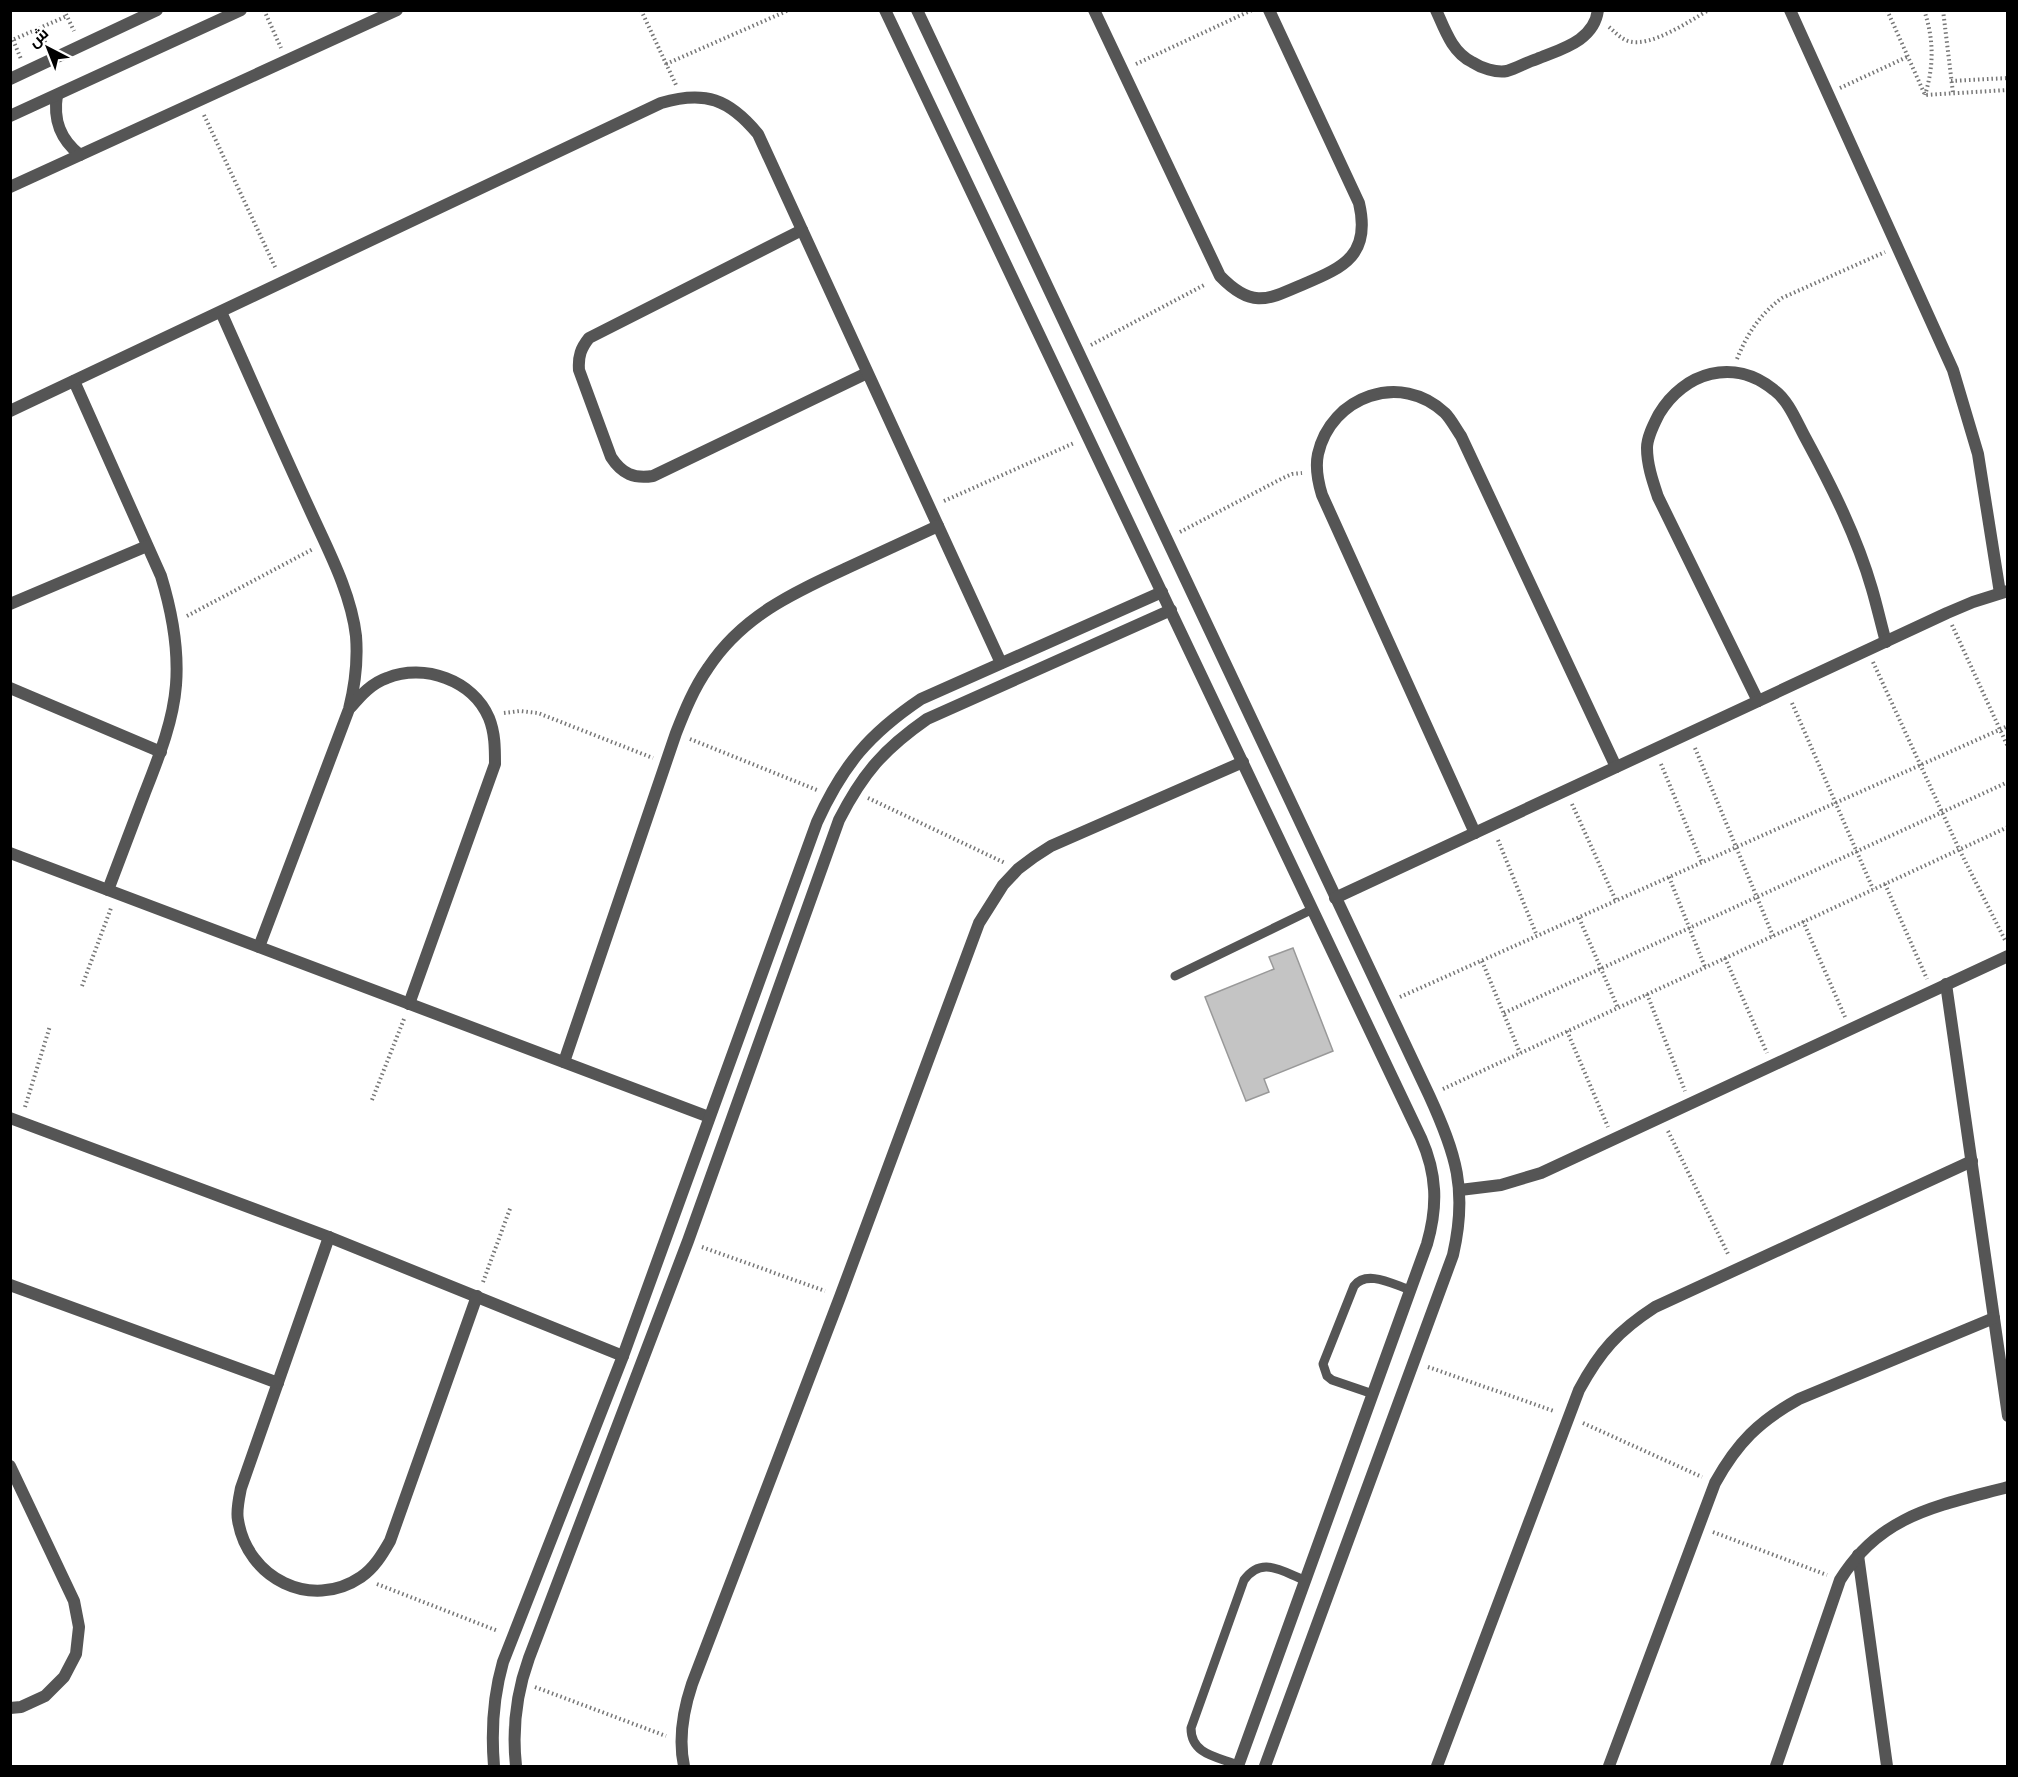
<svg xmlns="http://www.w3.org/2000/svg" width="2018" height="1777" viewBox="0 0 2018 1777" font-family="Manrope,Cairo,sans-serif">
	<rect width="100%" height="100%" fill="#fff"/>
	<!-- building -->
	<path fill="#c4c4c4" stroke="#999" stroke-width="1.5" d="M 1293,948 L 1333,1051 L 1264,1079 L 1269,1092 L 1246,1101 L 1205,997 L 1274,969 L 1269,957 Z"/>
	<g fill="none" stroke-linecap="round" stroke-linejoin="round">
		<!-- path -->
		<g stroke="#777" stroke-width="4" stroke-dasharray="1.5 3" stroke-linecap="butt">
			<path d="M 64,10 L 74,31"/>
			<path d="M 264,10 L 281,48"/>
			<path d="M 641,10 L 676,85"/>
			<path d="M 1887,10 L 1925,95 L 2008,90"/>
			<path d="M 1924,10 C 1934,39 1934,66 1925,95"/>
			<path d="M 1943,10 L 1953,93"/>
			<path d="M 1609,27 C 1615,32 1620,38 1628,41 C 1651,48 1689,21 1709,10"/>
			<path d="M 39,29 L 46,44"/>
			<path d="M 13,40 L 21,59"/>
			<path d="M 10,41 L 67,16"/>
			<path d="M 666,64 L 789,10"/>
			<path d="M 1136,64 L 1252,10"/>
			<path d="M 1951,81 L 2008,78"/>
			<path d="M 1840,88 L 1907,57"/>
			<path d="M 204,115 L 276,269"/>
			<path d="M 1091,345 L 1206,284"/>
			<path d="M 1737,359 C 1747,334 1760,314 1782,298 L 1885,252"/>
			<path d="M 944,501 L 1074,443"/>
			<path d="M 1180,532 L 1281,479 L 1292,474 L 1302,473"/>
			<path d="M 187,616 L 313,549"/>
			<path d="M 1952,625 L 2008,747"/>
			<path d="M 1873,662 L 1959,849 L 2006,942"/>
			<path d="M 1792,703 L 1873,889"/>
			<path d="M 504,713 L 520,711 L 538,713 L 653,758"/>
			<path d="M 690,739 L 817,790"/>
			<path d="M 1695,748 L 1773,936"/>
			<path d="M 1661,764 L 1702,863"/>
			<path d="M 868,798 L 1005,863"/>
			<path d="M 1572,804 L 1616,901"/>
			<path d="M 1498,840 L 1537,936"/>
			<path d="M 1669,877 L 1705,967"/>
			<path d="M 1885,884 L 1927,979"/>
			<path d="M 1579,918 L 1618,1008"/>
			<path d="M 1803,921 L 1845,1017"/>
			<path d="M 1725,958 L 1767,1053"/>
			<path d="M 1482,961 L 1520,1053"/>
			<path d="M 82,986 L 111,908"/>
			<path d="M 1647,994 L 1685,1091"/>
			<path d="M 1400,997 L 2008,726"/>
			<path d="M 1504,1013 L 2008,782"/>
			<path d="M 1567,1031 L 1608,1127"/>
			<path d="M 1443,1089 L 2008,827"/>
			<path d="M 372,1100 L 404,1019"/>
			<path d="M 25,1107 L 50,1026"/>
			<path d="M 1668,1131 L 1729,1256"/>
			<path d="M 702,1247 L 825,1291"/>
			<path d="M 483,1282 L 511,1206"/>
			<path d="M 1428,1367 L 1554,1411"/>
			<path d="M 1583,1423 L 1702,1477"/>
			<path d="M 1713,1532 L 1827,1575"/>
			<path d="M 377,1584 L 498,1631"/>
			<path d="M 535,1687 L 666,1736"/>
		</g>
		<!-- service -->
		<g stroke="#555" stroke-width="9">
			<path d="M 1175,976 L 1313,909"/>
			<path d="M 1373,1394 L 1332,1380 L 1327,1376 L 1323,1364 L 1354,1286 C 1367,1269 1394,1285 1411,1290"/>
			<path d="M 1238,1765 C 1218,1757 1191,1755 1191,1728 L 1244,1580 C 1262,1555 1282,1572 1305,1580"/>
		</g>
		<!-- minor -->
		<g stroke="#555" stroke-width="12">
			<path d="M 885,10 L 1421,1138 C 1437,1174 1438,1206 1427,1244 L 1238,1766"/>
			<path d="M 917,10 L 1429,1095 C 1456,1154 1468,1190 1453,1255 L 1265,1766"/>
			<path d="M 1094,10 L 1220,276 C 1252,309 1267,300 1304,284 C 1345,267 1371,254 1359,203 L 1269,10"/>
			<path d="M 1436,10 C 1445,30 1452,52 1472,62 C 1481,68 1496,73 1507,71 C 1517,68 1527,62 1537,59 C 1561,49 1594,41 1598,10"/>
			<path d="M 1790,10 L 1953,370 L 1978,454 L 2000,593"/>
			<path d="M 10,79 L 157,10"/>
			<path d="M 57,95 C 53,120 60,139 80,155"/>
			<path d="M 10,116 L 241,10"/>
			<path d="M 10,187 L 397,10"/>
			<path d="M 802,230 L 589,338 C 581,348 578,356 579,370 L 611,457 C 622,474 634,479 653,476 L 867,373"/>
			<path d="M 221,312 C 250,377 279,443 309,508 C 327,548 351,592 356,636 C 358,661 355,685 349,709 L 259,947"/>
			<path d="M 74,381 L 161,576 C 172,612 179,647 176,685 C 173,723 158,759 144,795 C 132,827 120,858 108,890"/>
			<path d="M 10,411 L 661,103 C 705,90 729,99 758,134 L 1001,663"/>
			<path d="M 10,604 L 147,546"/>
			<path d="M 10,688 L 161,752"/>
			<path d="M 1758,701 L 1658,497 C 1653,482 1647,465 1647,448 C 1647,437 1654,424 1659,414 C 1684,372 1734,357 1774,390 C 1789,401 1797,423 1806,439 C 1832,487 1857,537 1872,589 C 1877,606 1881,624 1886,642"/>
			<path d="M 351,707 C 361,695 372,683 387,678 C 424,663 473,680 489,718 C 495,733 495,748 495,764 L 409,1004"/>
			<path d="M 1475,833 L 1322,495 C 1318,482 1315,468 1318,454 C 1331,396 1401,371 1445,413 C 1451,419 1456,429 1461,436 L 1616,767"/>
			<path d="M 10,853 L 709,1117"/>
			<path d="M 1335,898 L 1947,613 L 1973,602 L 2008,591"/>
			<path d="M 1946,984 L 2008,1416"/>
			<path d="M 564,1062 L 676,733 C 685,710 694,688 708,668 C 742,616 793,593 847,568 C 877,554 908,540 938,526"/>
			<path d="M 10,1118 L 329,1237 L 623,1356"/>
			<path d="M 1460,1190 L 1501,1185 L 1541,1173 L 2008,956"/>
			<path d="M 329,1237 L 241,1488 C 239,1498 236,1511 238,1520 C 247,1578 311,1611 361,1577 C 374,1568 382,1555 390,1541 L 477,1296"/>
			<path d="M 10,1285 L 278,1383"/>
			<path d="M 10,1466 L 74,1601 L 79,1627 L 76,1654 L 64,1677 L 45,1696 L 21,1707 L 10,1708"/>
			<path d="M 1858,1555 L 1887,1766"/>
			<path d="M 494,1766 C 491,1730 493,1697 503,1662 L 623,1356 L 817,822 C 843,765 869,734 921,699 L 1162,592"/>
			<path d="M 516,1766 C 512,1729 516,1694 529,1658 L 688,1241 L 839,820 C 863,773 884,749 927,719 L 1171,610"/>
			<path d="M 684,1766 C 678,1738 683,1711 692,1684 L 840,1297 L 979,923 L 1003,885 L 1018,869 L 1034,857 L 1051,846 L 1243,762"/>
			<path d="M 1437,1766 L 1579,1390 C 1600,1351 1618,1331 1655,1307 L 1972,1161"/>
			<path d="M 1609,1766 L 1715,1483 C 1737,1443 1759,1421 1799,1399 L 1994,1318"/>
			<path d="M 1776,1766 L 1840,1580 C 1881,1514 1938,1506 2008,1487"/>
		</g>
	</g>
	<!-- border -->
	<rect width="2018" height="1777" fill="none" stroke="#000000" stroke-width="24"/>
	<!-- north arrow -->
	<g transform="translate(48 48) rotate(318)" stroke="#ffffff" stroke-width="4.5" paint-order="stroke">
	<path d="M0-4.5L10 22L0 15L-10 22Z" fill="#000000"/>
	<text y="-9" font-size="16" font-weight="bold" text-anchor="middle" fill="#000000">ش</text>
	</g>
</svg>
